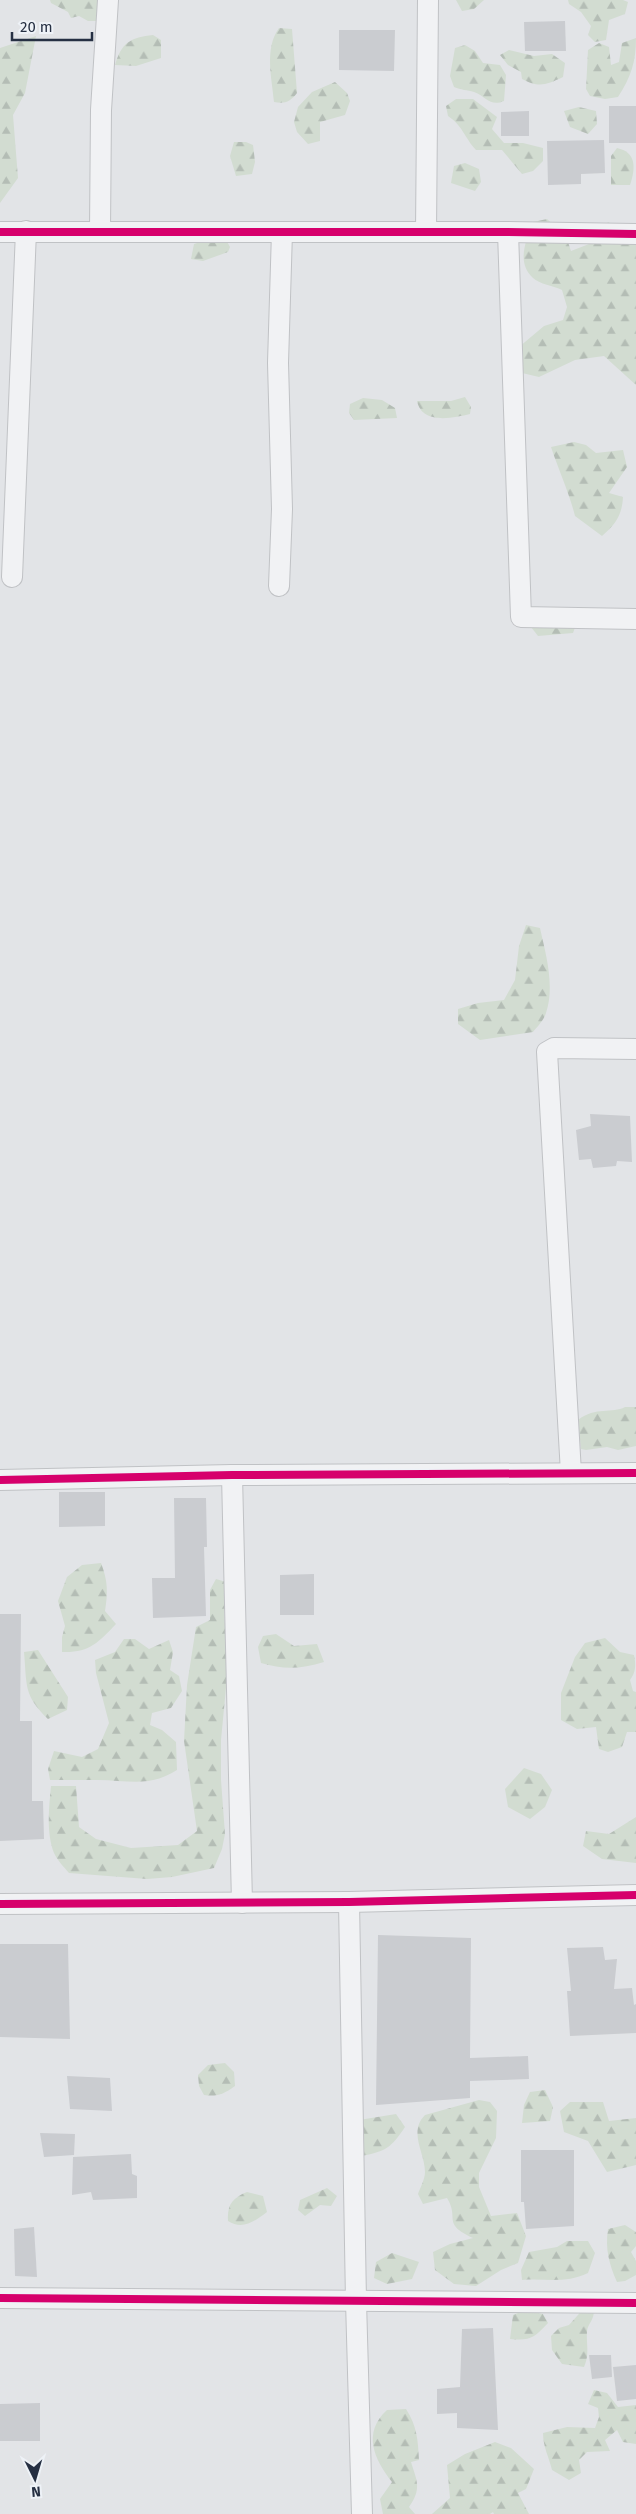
<svg xmlns="http://www.w3.org/2000/svg" width="636" height="2514" viewBox="0 0 636 2514" font-family="'Fira Sans',sans-serif">
	<defs>
		<pattern id="forest-firs" width="22" height="20" patternUnits="userSpaceOnUse" patternTransform="scale(1.25)"><rect width="22" height="20" fill="#d2dcd1"/><path d="M5 1l3.5 6h-7zM16 11l3.5 6h-7z" fill="#b4bdb5"/></pattern>
	</defs>
	<rect width="100%" height="100%" fill="#e2e4e7"/>
	<!-- forest -->
	<g fill="url(#forest-firs)">
		<path d="M 50,0 L 105,0 L 100,21 L 88,21 L 79,16 L 71,18 L 68,12 L 51,3 Z"/>
		<path d="M 456,0 L 484,0 L 474,9 L 462,11 Z"/>
		<path d="M 568,0 L 623,0 L 628,2 L 625,14 L 609,20 L 606,40 L 595,42 L 588,35 L 591,26 L 581,12 L 569,4 Z"/>
		<path d="M 279,28 L 292,29 L 297,93 C 290,102 285,104 274,102 C 272,78 264,49 279,28 Z"/>
		<path d="M 153,35 L 161,40 L 161,58 L 136,66 L 115,65 C 121,43 131,37 153,35 Z"/>
		<path d="M 36,36 L 25,93 L 13,115 L 18,178 L 0,203 L 0,48 Z"/>
		<path d="M 636,38 C 636,62 631,77 618,97 L 605,99 L 590,96 L 586,89 L 588,50 L 599,43 L 609,47 L 611,65 L 619,62 L 622,43 Z"/>
		<path d="M 465,45 L 475,51 L 483,63 L 500,65 L 506,75 L 504,101 C 490,107 487,97 474,92 C 467,90 461,90 454,87 L 450,76 L 455,48 Z"/>
		<path d="M 509,50 L 534,56 L 552,54 L 565,63 L 563,77 C 546,85 539,88 522,79 L 521,72 L 508,65 L 500,55 Z"/>
		<path d="M 335,82 L 347,93 L 350,101 L 345,115 L 320,122 L 320,141 L 308,144 L 297,132 L 294,122 L 298,107 L 312,92 Z"/>
		<path d="M 456,99 L 473,99 L 497,117 L 492,129 L 504,143 L 523,143 L 543,148 L 543,161 L 533,171 L 522,174 L 502,150 L 476,150 C 464,137 463,126 448,116 L 446,106 Z"/>
		<path d="M 579,107 L 596,111 L 597,124 L 588,134 L 570,127 L 564,111 Z"/>
		<path d="M 234,142 L 246,142 L 253,145 L 255,162 L 252,174 L 236,176 L 230,156 Z"/>
		<path d="M 617,148 C 636,152 636,167 630,185 L 611,185 L 611,156 Z"/>
		<path d="M 465,163 L 479,169 L 481,182 L 475,191 L 451,183 L 454,166 Z"/>
		<path d="M 547,219 L 566,236 L 571,251 L 589,244 L 608,222 L 636,237 L 636,385 L 604,356 L 575,360 L 539,377 L 522,373 L 519,347 L 544,326 L 563,320 L 567,307 L 562,290 C 554,286 539,284 533,278 C 516,263 526,240 533,222 Z"/>
		<path d="M 212,238 L 225,238 L 230,247 L 228,252 L 203,261 L 191,259 L 194,244 Z"/>
		<path d="M 465,397 L 471,407 L 470,414 C 453,418 422,425 417,401 L 451,401 Z"/>
		<path d="M 363,398 L 382,400 L 395,408 L 397,418 L 354,420 L 349,413 L 350,404 Z"/>
		<path d="M 574,442 L 586,445 L 596,453 L 623,450 L 627,467 L 609,493 L 623,497 C 622,515 616,524 602,536 L 575,516 C 569,492 559,471 551,447 Z"/>
		<path d="M 543,607 L 555,608 L 577,622 L 573,633 L 538,636 L 531,627 L 535,613 Z"/>
		<path d="M 526,925 L 540,928 C 546,955 555,986 546,1013 C 544,1020 537,1027 533,1032 L 480,1040 L 458,1024 L 458,1009 L 478,1003 L 504,1000 L 515,980 L 519,946 Z"/>
		<path d="M 625,1407 L 636,1407 L 636,1446 L 618,1450 L 607,1447 L 586,1450 L 581,1449 L 578,1420 C 596,1406 612,1414 625,1407 Z"/>
		<path d="M 101,1563 C 108,1581 108,1593 105,1611 L 116,1624 C 98,1643 89,1653 62,1652 L 62,1637 L 65,1626 L 58,1601 L 67,1577 L 82,1565 Z"/>
		<path d="M 216,1579 L 226,1582 L 232,1596 L 224,1611 L 228,1667 L 221,1740 L 221,1780 L 225,1834 L 222,1849 L 214,1868 L 172,1877 L 147,1879 L 69,1873 C 64,1867 57,1860 54,1853 C 46,1832 49,1808 51,1786 L 76,1786 L 79,1827 L 96,1839 L 131,1848 L 178,1845 L 197,1831 L 184,1741 L 187,1685 L 196,1627 L 210,1620 L 210,1590 Z"/>
		<path d="M 276,1634 L 294,1646 L 317,1644 L 324,1662 C 301,1669 284,1670 261,1663 L 258,1647 L 263,1636 Z"/>
		<path d="M 605,1638 L 620,1652 L 634,1655 C 636,1665 636,1672 630,1680 L 633,1691 L 636,1692 L 636,1732 L 627,1732 L 622,1747 L 608,1752 L 599,1749 L 596,1727 L 577,1729 L 561,1720 L 561,1693 L 575,1657 L 585,1643 Z"/>
		<path d="M 124,1639 L 135,1639 L 149,1649 L 169,1640 L 173,1652 L 170,1670 L 179,1676 L 182,1691 L 171,1708 L 152,1713 L 150,1725 L 162,1730 L 176,1742 L 177,1770 C 149,1788 128,1780 97,1780 C 81,1780 66,1780 50,1780 L 48,1769 L 54,1751 L 82,1757 L 98,1749 L 109,1723 L 96,1673 L 95,1660 L 115,1652 Z"/>
		<path d="M 38,1650 L 68,1697 L 67,1710 L 48,1719 C 23,1695 27,1685 24,1652 Z"/>
		<path d="M 524,1768 L 541,1774 L 552,1790 L 545,1807 L 530,1819 L 508,1807 L 505,1789 Z"/>
		<path d="M 636,1817 L 636,1863 L 602,1859 L 583,1846 L 586,1831 L 609,1834 Z"/>
		<path d="M 225,2063 L 234,2072 L 235,2086 C 224,2094 217,2097 204,2095 L 199,2086 L 198,2075 L 208,2065 Z"/>
		<path d="M 545,2090 L 553,2107 L 550,2121 L 522,2123 L 524,2105 L 530,2092 Z"/>
		<path d="M 479,2100 L 490,2102 L 497,2111 L 496,2138 L 479,2173 L 479,2187 L 491,2216 L 517,2213 L 526,2236 L 518,2263 L 501,2270 L 476,2286 L 454,2284 L 435,2270 L 433,2252 L 450,2244 L 473,2238 C 441,2223 460,2219 447,2198 L 423,2204 L 418,2194 C 420,2188 425,2179 425,2172 C 425,2153 408,2132 425,2115 Z"/>
		<path d="M 570,2102 L 603,2102 L 609,2121 L 636,2118 L 636,2165 L 607,2172 L 588,2141 L 564,2132 L 560,2111 Z"/>
		<path d="M 396,2114 L 405,2127 C 391,2148 386,2151 362,2156 L 359,2120 Z"/>
		<path d="M 327,2188 L 337,2196 L 331,2206 L 320,2205 L 305,2216 L 298,2210 L 300,2200 Z"/>
		<path d="M 247,2192 L 263,2196 L 267,2212 C 254,2222 242,2230 228,2221 C 227,2205 232,2198 247,2192 Z"/>
		<path d="M 625,2225 L 636,2232 L 636,2246 L 631,2252 L 636,2261 L 636,2275 L 625,2281 L 617,2282 C 609,2264 605,2249 608,2229 Z"/>
		<path d="M 567,2241 L 588,2241 L 595,2253 L 588,2273 C 565,2284 546,2278 522,2280 L 521,2270 L 529,2252 L 557,2247 Z"/>
		<path d="M 392,2253 L 419,2262 L 412,2279 L 387,2284 L 374,2278 L 376,2262 Z"/>
		<path d="M 586,2306 L 594,2310 C 594,2321 588,2323 587,2331 C 586,2344 590,2354 584,2367 L 562,2364 L 552,2350 L 551,2336 L 559,2328 L 569,2325 Z"/>
		<path d="M 525,2310 L 543,2314 L 548,2323 C 534,2338 530,2341 510,2339 L 513,2315 Z"/>
		<path d="M 594,2390 L 607,2393 L 618,2407 L 636,2405 L 636,2444 L 623,2442 L 617,2430 L 605,2440 L 610,2451 L 587,2452 L 579,2460 L 581,2473 L 569,2480 L 552,2470 C 549,2457 543,2447 543,2433 L 567,2427 L 595,2428 L 599,2417 L 598,2408 L 588,2404 Z"/>
		<path d="M 406,2409 C 417,2426 418,2440 419,2460 L 411,2462 C 417,2481 422,2489 409,2507 L 415,2514 L 383,2514 L 380,2499 L 392,2482 C 374,2459 362,2433 387,2410 Z"/>
		<path d="M 495,2442 L 511,2448 L 534,2469 L 526,2489 L 518,2493 L 529,2514 L 494,2514 L 493,2512 L 490,2514 L 432,2514 L 450,2498 L 447,2465 L 465,2454 Z"/>
	</g>
	<!-- building -->
	<g fill="#caccd0">
		<path d="M 565,21 L 566,51 L 525,51 L 524,22 Z"/>
		<path d="M 339,30 L 395,30 L 394,71 L 339,70 Z"/>
		<rect x="609" y="106" width="27" height="37"/>
		<path d="M 529,111 L 529,136 L 501,136 L 501,112 Z"/>
		<path d="M 604,140 L 605,173 L 581,174 L 581,184 L 548,185 L 547,141 Z"/>
		<path d="M 590,1114 L 630,1116 L 632,1162 L 617,1161 L 616,1166 L 593,1168 L 591,1159 L 579,1160 L 576,1130 L 591,1126 Z"/>
		<path d="M 59,1492 L 105,1492 L 105,1526 L 59,1527 Z"/>
		<path d="M 174,1498 L 206,1498 L 207,1547 L 204,1547 L 206,1616 L 153,1618 L 152,1578 L 175,1578 Z"/>
		<path d="M 314,1574 L 314,1615 L 280,1615 L 280,1575 Z"/>
		<path d="M 0,1614 L 21,1614 L 20,1721 L 32,1721 L 32,1801 L 43,1801 L 44,1839 L 0,1841 Z"/>
		<path d="M 378,1935 L 471,1938 L 470,2058 L 528,2056 L 529,2079 L 470,2081 L 470,2098 L 376,2105 Z"/>
		<path d="M 0,1944 L 68,1944 L 70,2039 L 0,2037 Z"/>
		<path d="M 603,1947 L 605,1960 L 617,1959 L 614,1989 L 632,1988 L 634,2005 L 636,2004 L 636,2033 L 570,2036 L 567,1991 L 571,1991 L 567,1948 Z"/>
		<path d="M 67,2076 L 110,2078 L 112,2111 L 70,2109 Z"/>
		<path d="M 40,2133 L 75,2134 L 74,2155 L 44,2157 Z"/>
		<path d="M 521,2150 L 574,2150 L 574,2226 L 526,2229 L 524,2202 L 521,2202 Z"/>
		<path d="M 131,2154 L 132,2174 L 137,2176 L 137,2198 L 93,2200 L 91,2192 L 72,2195 L 73,2157 Z"/>
		<path d="M 34,2227 L 37,2277 L 15,2276 L 14,2229 Z"/>
		<path d="M 493,2328 L 498,2430 L 457,2428 L 457,2413 L 437,2414 L 437,2389 L 460,2387 L 462,2329 Z"/>
		<path d="M 589,2355 L 611,2355 L 612,2377 L 592,2379 Z"/>
		<path d="M 636,2365 L 636,2399 L 617,2401 L 613,2367 Z"/>
		<path d="M 40,2403 L 40,2441 L 0,2441 L 0,2404 Z"/>
	</g>
	<g fill="none" stroke-linecap="round" stroke-linejoin="round">
		<!-- street casing -->
		<g stroke="#c0c2c5" stroke-width="22">
			<g id="street">
				<path d="M 100,231 L 101,110 L 108,0"/>
				<path d="M 0,232 L 508,232 L 636,234"/>
				<path d="M 426,232 L 428,0"/>
				<path d="M 508,232 L 521,617 L 636,619"/>
				<path d="M 12,577 L 26,231"/>
				<path d="M 279,586 L 282,509 L 278,363 L 282,232"/>
				<path d="M 571,1473 L 547,1052 L 554,1048 L 636,1049"/>
				<path d="M 232,1475 L 242,1903"/>
				<path d="M 0,1480 L 232,1475 L 636,1473"/>
				<path d="M 349,1902 L 356,2301 L 362,2514"/>
				<path d="M 0,1904 L 349,1902 L 636,1895"/>
				<path d="M 0,2298 L 636,2303"/>
			</g>
		</g>
		<!-- street -->
		<use href="#street" stroke="#f1f2f4" stroke-width="20"/>
		<!-- cycleway casing -->
		<g stroke="#eef2f7" stroke-width="11">
			<g id="cycleway">
				<path d="M 0,232 L 508,232 L 636,234"/>
				<path d="M 0,1480 L 232,1475 L 636,1473"/>
				<path d="M 0,1904 L 349,1902 L 636,1895"/>
				<path d="M 0,2298 L 636,2303"/>
			</g>
		</g>
		<!-- cycleway -->
		<use href="#cycleway" stroke="#d6006c" stroke-width="8"/>
	</g>
	<!-- north arrow -->
	<g transform="translate(35 2479) rotate(175)" stroke="#eef2f7" stroke-width="4" paint-order="stroke">
	<path d="M0-4L9 19L0 12L-9 19Z" fill="#263043"/>
	<text y="-8" font-size="14" font-weight="bold" text-anchor="middle" fill="#263043">N</text>
	</g>
	<!-- scale -->
	<path d="M12 32v8h80v-8" fill="none" stroke="#263043" stroke-width="2.5"/>
	<text x="20" y="32" font-size="15" fill="#263043" stroke="#eef2f7" stroke-width="4" paint-order="stroke">20 m</text>
</svg>
